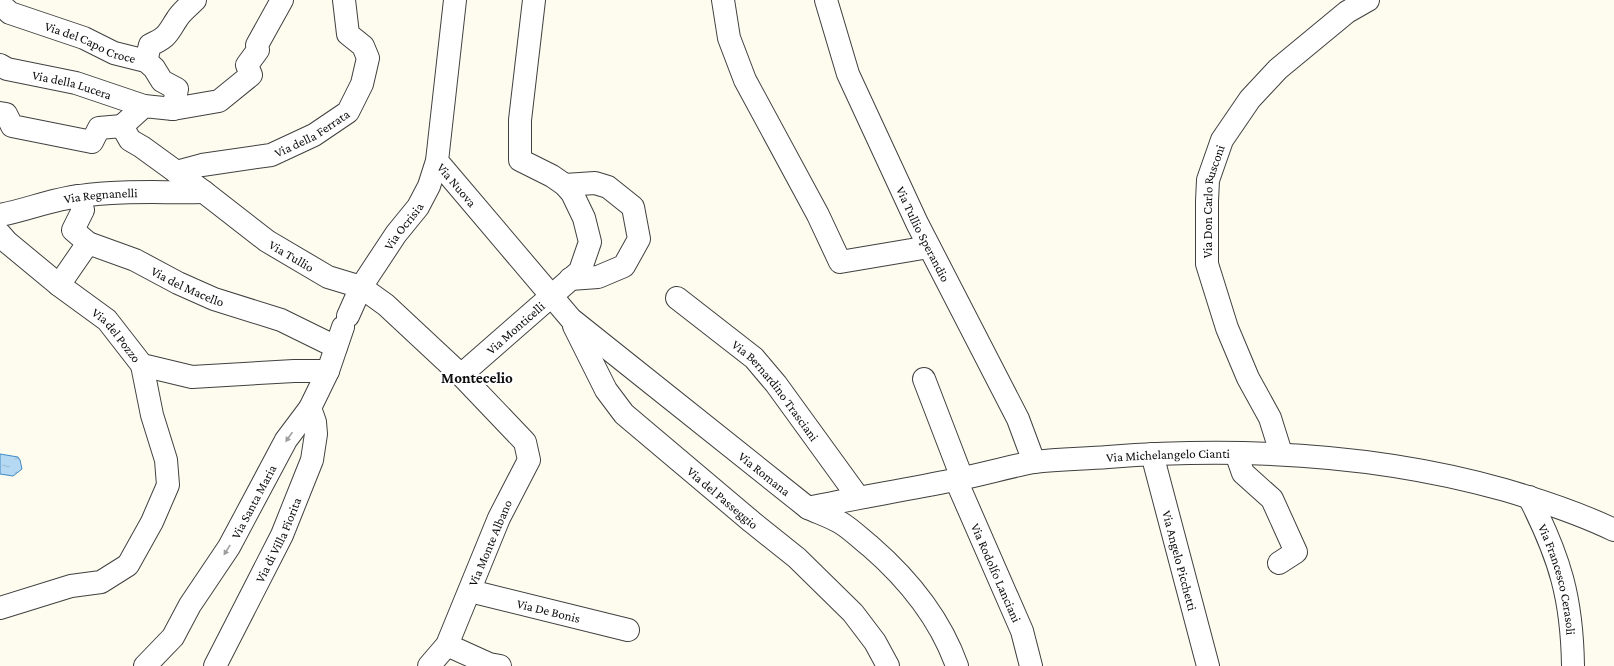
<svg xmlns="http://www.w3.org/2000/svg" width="1614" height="666" viewBox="0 0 1614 666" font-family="'Crimson Pro',serif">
	<defs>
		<pattern id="water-ripples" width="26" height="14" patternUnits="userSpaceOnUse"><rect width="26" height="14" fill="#b5d9f3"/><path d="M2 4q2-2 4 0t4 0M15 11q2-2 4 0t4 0" fill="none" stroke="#9ab9cf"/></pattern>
	</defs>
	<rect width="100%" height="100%" fill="#fefcee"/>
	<!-- water -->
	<path fill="url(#water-ripples)" stroke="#3f8ac7" d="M 0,454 L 18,457 L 20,460 L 22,469 L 13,476 L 0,474 Z"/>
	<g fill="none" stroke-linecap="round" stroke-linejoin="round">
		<!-- minor casing -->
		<g stroke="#404040" stroke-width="24">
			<g id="minor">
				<path id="s1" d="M 455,0 L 437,161 L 571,319 L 808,508 C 819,513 831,517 841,523 C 851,529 861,539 870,546 C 908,579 940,618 957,666"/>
				<path d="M 723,0 L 729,38 L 745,80 L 818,215 L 840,262 L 929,247"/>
				<path id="s2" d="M 826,0 L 848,74 L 917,223 L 1018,419 L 1034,462"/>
				<path id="s3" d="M 0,4 L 10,13 L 84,38 L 114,53 L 146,61 L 154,68 L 162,81 L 177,89 L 173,109"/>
				<path d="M 146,61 L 150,45 C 168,37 167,34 177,19 C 181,12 189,6 195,0"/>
				<path id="s4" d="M 0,65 L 7,69 L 76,83 L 144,106"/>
				<path id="s5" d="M 0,113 L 6,114 L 12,126 L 92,142 L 99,128 L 122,126 L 130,140 L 142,147 L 204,192 L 267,241 L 328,277 L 361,287 L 386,305 L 461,375 L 525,442 L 529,460 L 499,518 L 447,645 L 429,666"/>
				<path d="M 122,126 L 144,106 L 173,109 L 219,101 L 251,75 L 247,65 L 258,50 L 257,45 L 282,0"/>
				<path id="s6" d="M 176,172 L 202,165 L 271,155 L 314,135 L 348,112 L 362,84 L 368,58 L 363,46 L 348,34 L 344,0"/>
				<path d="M 565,185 L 595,183 L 608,187 L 633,207 L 639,239 L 624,266 L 598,277 L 570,279"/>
				<path d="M 78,196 L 83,210 L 73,230 L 88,243"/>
				<path id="s7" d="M 0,215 C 27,210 52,199 80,196 C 121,190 163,193 204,192"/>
				<path id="s8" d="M 0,234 L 7,242 L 59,285 L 107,320 L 142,365 L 192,377 L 294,371 L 328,371"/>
				<path id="s9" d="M 59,285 L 88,243 L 135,260 L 178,283 L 214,299 L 281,320 L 336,347"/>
				<path id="s10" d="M 677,298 L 754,358 L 776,384 L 858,497"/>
				<path id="s11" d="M 348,316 L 361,287 L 396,234 L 418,207 L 429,186 L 437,161"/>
				<path id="s12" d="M 574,326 L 606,390 L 624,414 L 752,522 L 797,558 L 853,613 L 875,642 L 888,666"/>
				<path id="s13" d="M 461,375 L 580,271 L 590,242 L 584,218 L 572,193 L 565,185 L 552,176 L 520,160 L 520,120 L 534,0"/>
				<path d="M 924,379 L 962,478"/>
				<path d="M 1236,453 L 1243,473 L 1272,499 L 1296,552 L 1279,563"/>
				<path id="s14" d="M 1281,453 L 1270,418 L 1248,378 L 1227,328 L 1207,264 L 1207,201 L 1208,180 L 1222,140 L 1250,99 L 1278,69 L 1347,12 L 1368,0"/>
				<path id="s15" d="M 1152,454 L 1208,666"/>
				<path id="s16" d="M 956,480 L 1022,631 L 1031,666"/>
				<path id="s17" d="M 1529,497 C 1560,558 1572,598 1573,666"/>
				<path id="s18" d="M 808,508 C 856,498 905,490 954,480 C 981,475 1007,467 1034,462 C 1059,459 1084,459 1108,457 C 1241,447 1377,454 1505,490 C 1542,501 1579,513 1614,530"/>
				<path id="s19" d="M 470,591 L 628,630"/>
				<path d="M 0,608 L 71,586 L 101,582 L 128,565 L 152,522 L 168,485 L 166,460 L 152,415 L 142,365"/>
				<path d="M 447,645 L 489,664 L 500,666"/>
				<path id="s20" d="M 145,666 L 173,637 L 190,605 L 229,547 L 286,440 L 310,408 L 328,371 L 343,327"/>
				<path id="s21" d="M 215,666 L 282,535 L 312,460 L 316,434 L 315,422 L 310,408"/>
			</g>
		</g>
		<!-- minor -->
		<use href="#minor" stroke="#fff" stroke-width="22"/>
	</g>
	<!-- one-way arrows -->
	<defs><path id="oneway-solid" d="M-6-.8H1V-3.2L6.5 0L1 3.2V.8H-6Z"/></defs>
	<g fill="#9e9e9e">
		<use href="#oneway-solid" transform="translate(289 437) rotate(125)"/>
		<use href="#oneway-solid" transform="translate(227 550) rotate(122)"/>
	</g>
	<g text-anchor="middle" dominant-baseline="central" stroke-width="4" stroke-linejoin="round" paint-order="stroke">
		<!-- street labels -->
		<g font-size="13" fill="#0d0d0d" stroke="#fff">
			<text stroke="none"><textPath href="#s3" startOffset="99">Via del Capo Croce</textPath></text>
			<text stroke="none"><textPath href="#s4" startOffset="75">Via della Lucera</textPath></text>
			<text stroke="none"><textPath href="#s6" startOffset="143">Via della Ferrata</textPath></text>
			<text stroke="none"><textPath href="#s1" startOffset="193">Via Nuova</textPath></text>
			<text stroke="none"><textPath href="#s7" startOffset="103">Via Regnanelli</textPath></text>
			<text stroke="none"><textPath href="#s14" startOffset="267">Via Don Carlo Rusconi</textPath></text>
			<text stroke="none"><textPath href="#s11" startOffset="106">Via Ocrisia</textPath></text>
			<text stroke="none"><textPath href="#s2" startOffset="254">Via Tullio Sperandio</textPath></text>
			<text stroke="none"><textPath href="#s5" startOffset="355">Via Tullio</textPath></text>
			<text stroke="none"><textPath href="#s9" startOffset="160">Via del Macello</textPath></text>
			<text stroke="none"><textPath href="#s13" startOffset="72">Via Monticelli</textPath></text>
			<text stroke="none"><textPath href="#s8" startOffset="155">Via del Pozzo</textPath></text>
			<text stroke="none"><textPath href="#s10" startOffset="136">Via Bernardino Trasciani</textPath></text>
			<text stroke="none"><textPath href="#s18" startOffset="365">Via Michelangelo Cianti</textPath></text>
			<text stroke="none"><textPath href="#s1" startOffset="617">Via Romana</textPath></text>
			<text stroke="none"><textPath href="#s12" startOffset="231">Via del Passeggio</textPath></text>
			<text stroke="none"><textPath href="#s20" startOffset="198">Via Santa Maria</textPath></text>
			<text stroke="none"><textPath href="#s21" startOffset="141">Via di Villa Fiorita</textPath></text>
			<text transform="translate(490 543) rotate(-67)">Via Monte Albano</text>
			<text stroke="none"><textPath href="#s15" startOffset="110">Via Angelo Picchetti</textPath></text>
			<text stroke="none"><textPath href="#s16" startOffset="101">Via Rodolfo Lanciani</textPath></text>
			<text stroke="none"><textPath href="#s17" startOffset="88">Via Francesco Cerasoli</textPath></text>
			<text stroke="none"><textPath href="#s19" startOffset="81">Via De Bonis</textPath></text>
		</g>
		<!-- quarter labels -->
		<g font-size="15" font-weight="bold" fill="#0d0d0d" stroke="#fff">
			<text x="477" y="378">Montecelio</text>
		</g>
	</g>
</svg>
